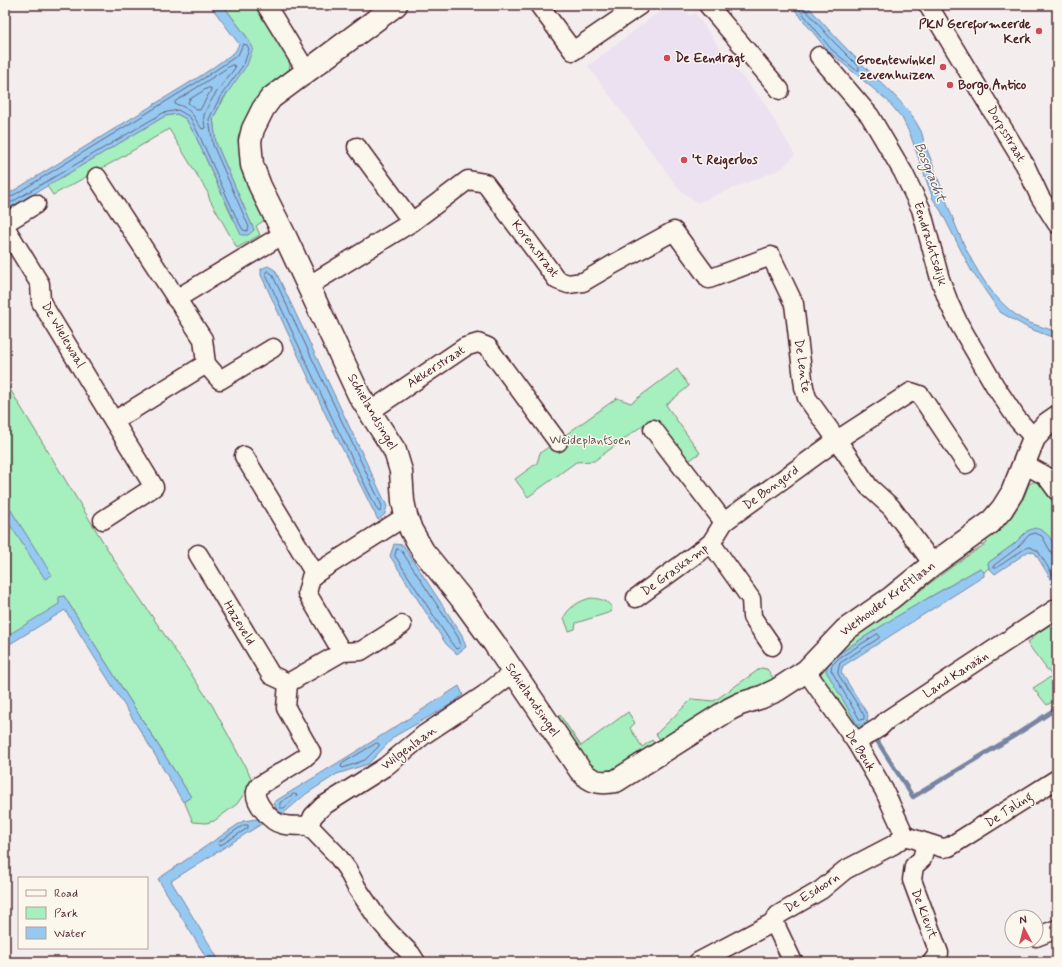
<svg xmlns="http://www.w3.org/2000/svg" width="1062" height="967" viewBox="0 0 1062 967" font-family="Mynerve,sans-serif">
	<rect width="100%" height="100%" fill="#f4edee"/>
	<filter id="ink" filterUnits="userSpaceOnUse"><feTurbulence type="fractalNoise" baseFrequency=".025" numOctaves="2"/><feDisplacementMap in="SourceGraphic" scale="8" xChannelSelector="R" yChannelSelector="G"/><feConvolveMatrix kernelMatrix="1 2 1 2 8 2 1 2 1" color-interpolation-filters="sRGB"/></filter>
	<g filter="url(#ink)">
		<!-- built -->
		<path fill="#ece1f0" d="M 668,5 L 681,5 L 690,16 L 695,13 L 733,66 L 763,101 L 795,155 L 781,169 L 697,203 L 678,188 L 588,66 Z"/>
		<!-- green -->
		<g fill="#a6efbe" stroke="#788774">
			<path d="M 223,5 L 255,5 L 291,55 L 289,71 L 258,98 L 245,120 L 242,141 L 266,219 L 256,226 L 260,235 L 237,248 L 209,198 L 208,193 L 169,129 L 115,161 L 53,195 L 47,186 L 165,116 L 177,114 L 186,119 L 197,139 L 233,219 L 254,230 L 216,143 L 213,118 L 253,48 L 246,36 Z"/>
			<path d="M 677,369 L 689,386 L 666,405 L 700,453 L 684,464 L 655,426 L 646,423 L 594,461 L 576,462 L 528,497 L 515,479 L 537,463 L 540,453 L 617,398 L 631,403 Z"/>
			<path d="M 5,381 L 116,563 L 212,705 L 254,783 L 248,788 L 237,804 L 214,821 L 206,823 L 193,822 L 184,801 L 191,797 L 64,596 L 61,597 L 66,606 L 5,643 L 5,506 L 51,575 L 5,501 Z"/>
			<path d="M 1039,479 L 1057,497 L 1057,555 L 1050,539 L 1027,531 L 1014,544 L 988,563 L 989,568 L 984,572 L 980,568 C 944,589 908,609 874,631 C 858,641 842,651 828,663 L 861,725 L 867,721 L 871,728 L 864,730 L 856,728 L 822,682 L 820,667 L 848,635 L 911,591 L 914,595 L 957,563 L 987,543 L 983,537 L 1018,498 L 1023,499 L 1029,484 Z"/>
			<path d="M 591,598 C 600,599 608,600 612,608 L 611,612 L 576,623 L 575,629 L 569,631 L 564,618 C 567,608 581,600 591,598 Z"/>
			<path d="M 1057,615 L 1057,699 L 1047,705 L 1033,688 L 1052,676 L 1027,643 L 1032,639 L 1031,636 L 1050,625 L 1047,620 Z"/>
			<path d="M 761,668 L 767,669 L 776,682 L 662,742 L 656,734 L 692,699 L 714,701 Z"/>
			<path d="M 628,712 L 635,723 L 630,728 L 642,747 L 652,740 L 656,746 L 617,771 L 598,772 L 589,767 L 555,718 L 560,715 L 581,746 Z"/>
		</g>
		<!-- water -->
		<g fill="#95c9f2" stroke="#7785a2">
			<path d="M 210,5 L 223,5 L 246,36 L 253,48 L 247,65 L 223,99 L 213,118 L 216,143 L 254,230 L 248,235 L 241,235 L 197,139 L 186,119 L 177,114 L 165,116 L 5,211 L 5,196 L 202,75 L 235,52 L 239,44 Z"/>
			<path d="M 791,5 L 807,5 C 825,26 843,46 863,65 C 883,85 908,105 921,131 C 923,135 923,141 925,145 C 949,201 966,281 1020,318 C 1031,325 1045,327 1057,332 L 1057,339 L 1028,328 L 1000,312 L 971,270 L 941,211 L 933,199 L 910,134 L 902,118 L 888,101 L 828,51 Z"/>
			<path d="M 268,266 L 275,270 L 387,506 L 385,514 L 378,520 L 329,422 L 261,275 L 261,269 Z"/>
			<path d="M 5,501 L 52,575 L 45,579 L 5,517 Z"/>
			<path d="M 1035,528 C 1038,529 1042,530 1044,532 C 1060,542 1057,573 1057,589 L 1035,553 L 1029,551 L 995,574 L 989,568 L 988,563 L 1014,544 L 1027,531 Z"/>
			<path d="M 394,544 L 403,545 L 462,635 L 466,647 L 457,654 L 446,644 L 390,556 Z"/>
			<path d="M 980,568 L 984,572 L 984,576 L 843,666 L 841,672 L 868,715 L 867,721 L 861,726 L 857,724 L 826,671 L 828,663 L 837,655 L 894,618 Z"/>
			<path d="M 64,596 L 191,797 L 183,802 L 146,740 L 65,610 L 5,647 L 5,637 L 59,604 L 59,597 Z"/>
			<path d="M 459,686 L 463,695 L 450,705 L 395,736 L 368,764 L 337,774 L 306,794 L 284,813 L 277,812 L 274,802 C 336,764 398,726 459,686 Z"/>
			<path d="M 257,819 L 263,823 L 171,881 L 220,962 L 209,962 L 158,879 L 243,821 Z"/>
		</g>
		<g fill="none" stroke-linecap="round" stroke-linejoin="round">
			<!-- shore -->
			<g stroke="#68637b" stroke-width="1">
				<path d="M 796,5 L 831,49 L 856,70 L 859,70 L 859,67 L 831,39 L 805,9 L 804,5"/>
				<path d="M 232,65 L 234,65 L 235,68 C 225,81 209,100 204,115 C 203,119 205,124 205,128 L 202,129 C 194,118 191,107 175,104 L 175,102 Z"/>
				<path d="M 208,88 L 211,88 L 211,90 L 200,110 L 198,110 L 188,103 L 189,100 Z"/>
				<path d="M 5,199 L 9,198 L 204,78 L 238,55 L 243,44 L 247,45 L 249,49 L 244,64 L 220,97 L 209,119 L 213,145 L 249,227 L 247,231 L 243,230 L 236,217 L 200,137 L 190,117 L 178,110 L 163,113 L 5,206"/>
				<path d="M 268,271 L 272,274 L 382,506 L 380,512 L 378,511 L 333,420 L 266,275 L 266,272 Z"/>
				<path d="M 397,549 L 401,550 L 458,637 L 461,645 L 459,648 L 456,649 L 450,641 L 395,556 Z"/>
				<path d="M 1057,555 L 1052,554 L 1042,536 L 1035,533 L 1029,535 L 1017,548 L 993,566 L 994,568 L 996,568 L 1026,548 L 1030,547 L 1038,551 L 1057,582"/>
				<path d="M 878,634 L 879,636 L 879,638 L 840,663 L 838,671 L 838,674 L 864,715 L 864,719 L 860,720 L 831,670 L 832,665 L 839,658 Z"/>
				<path d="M 377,743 L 379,744 L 379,746 L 365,760 L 343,768 L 341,767 L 342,764 Z"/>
				<path d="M 294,794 L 297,795 L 296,797 L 284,808 L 280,808 L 280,803 Z"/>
				<path d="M 244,825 L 248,825 L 248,828 L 221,845 L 218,845 L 219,842 Z"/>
			</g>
			<!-- stream -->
			<path stroke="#7785a2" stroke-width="4.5" d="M 876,739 L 913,797 L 1014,736 L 1057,708"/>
			<!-- street casing -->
			<g stroke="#4a1f2b" stroke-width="21">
				<g id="street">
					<path d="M 266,5 L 307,72"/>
					<path d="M 539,5 L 573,51 L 640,5"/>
					<path d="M 708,5 L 780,90"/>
					<path d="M 928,5 L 1025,165 L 1040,197 L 1057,224"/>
					<path d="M 819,56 L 870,116 L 903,172 L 921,209 L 940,279 L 949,303 L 959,324 L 995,386 L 1017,419 L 1034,438"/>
					<path d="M 357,147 L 412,222"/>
					<path d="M 97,177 L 203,339 L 206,364 L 114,421"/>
					<path d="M 5,223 L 36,204"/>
					<path d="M 5,227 L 40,284 L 41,302 L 154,487 L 103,520"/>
					<path d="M 308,286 L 412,222 L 468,180 L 485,183 L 557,280 L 568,284 L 583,282 L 612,265 L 674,231 L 709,279 L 771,256 L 794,304 L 804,387 L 807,398 L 837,440 L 869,487 L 891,507 L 933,564"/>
					<path d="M 176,299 L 284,234"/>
					<path d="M 206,364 L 220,380 L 273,348"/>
					<path d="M 369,412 L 465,347 L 478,343 L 488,347 L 558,442"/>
					<path d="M 653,429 L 724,522"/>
					<path d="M 244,456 L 315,574"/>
					<path d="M 1024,464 L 1046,476 L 1057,491"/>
					<path d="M 711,543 L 751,599 L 752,617 L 772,646"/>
					<path d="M 198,554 L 271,675 L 288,683 L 286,708 L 311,752 L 304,758 L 259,786 C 258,788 256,790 256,792 C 254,802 271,822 281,824 C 290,827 300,825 309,826 L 336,854 L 347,869 L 357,888 L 378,919 L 390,933 L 411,954 L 416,962"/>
					<path d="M 636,598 L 711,543 L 724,522 L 837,440 L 911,392 L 920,395 L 966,464"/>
					<path d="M 342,652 L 307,593 L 311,577 L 315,574 L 406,516"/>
					<path d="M 806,671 L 856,742 L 884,790 L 905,836"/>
					<path d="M 288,683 L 342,652 L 361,651 L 402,625"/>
					<path d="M 856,742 L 880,727 L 887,720 L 1057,608"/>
					<path d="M 309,826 L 313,816 L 323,806 L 385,767 L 425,734 L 484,695 L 514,672"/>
					<path d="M 905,836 L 943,848 L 949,847 L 1057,779"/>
					<path d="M 926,843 L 922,859 L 914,866 L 912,880 L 939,953 L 932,962"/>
					<path d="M 774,922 L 793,962"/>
					<path d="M 1036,937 L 1057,929"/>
					<path d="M 698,962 L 774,922 L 778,915 L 821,890 L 845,870 L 893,845 L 905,836"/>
				</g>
			</g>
			<!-- secondary casing -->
			<g stroke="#4a1f2b" stroke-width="25">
				<path id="secondary" d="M 396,5 L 271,98 L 263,109 L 253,129 L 250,141 L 252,165 L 260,186 L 284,234 L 359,395 L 395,451 L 401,471 L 403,501 L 406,516 L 411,530 L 423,551 L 461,598 L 494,643 L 580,770 C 591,782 599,784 616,781 L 730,709 L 740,704 L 762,697 L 777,690 L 806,671 L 845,630 L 891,598 L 933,564 L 990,523 L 1002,509 L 1012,493 L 1034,438 L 1047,424 L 1057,417"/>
			</g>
			<!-- street -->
			<use href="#street" stroke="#fbf7ec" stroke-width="18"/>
			<!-- secondary -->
			<use href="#secondary" stroke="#fbf7ec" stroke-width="22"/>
		</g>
	</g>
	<!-- markers -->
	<g fill="#d1495b" stroke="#fbf7ec" stroke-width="1.5">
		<circle cx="1039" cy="31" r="4"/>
		<circle cx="667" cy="58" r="4"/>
		<circle cx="943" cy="67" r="4"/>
		<circle cx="950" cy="85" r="4"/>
		<circle cx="684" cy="160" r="4"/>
	</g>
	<g text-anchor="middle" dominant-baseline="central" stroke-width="3" stroke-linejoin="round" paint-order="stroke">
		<!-- poi labels -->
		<g font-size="13" font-weight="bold" fill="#4a1f2b" stroke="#fbf7ec" text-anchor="start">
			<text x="1031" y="24" text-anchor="end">PKN Gereformeerde<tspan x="1031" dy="15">Kerk</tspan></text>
			<text x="675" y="58">De Eendragt</text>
			<text x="935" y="60" text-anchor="end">Groentewinkel<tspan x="935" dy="15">zevenhuizen</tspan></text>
			<text x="958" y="85">Borgo Antico</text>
			<text x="692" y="160">'t Reigerbos</text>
		</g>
		<!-- street labels -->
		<g font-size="13" fill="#4a1f2b" stroke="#fbf7ec">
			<text transform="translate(1006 134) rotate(59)">Dorpsstraat</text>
			<text transform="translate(930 244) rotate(73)">Eendrachtsdijk</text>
			<text transform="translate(535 249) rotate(52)">Korenstraat</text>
			<text transform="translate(63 335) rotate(60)">De Wielewaal</text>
			<text transform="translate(802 366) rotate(82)">De Lente</text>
			<text transform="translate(436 367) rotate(-33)">Akkerstraat</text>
			<text transform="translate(372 412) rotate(60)">Schielandsingel</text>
			<text transform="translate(771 488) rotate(-36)">De Bongerd</text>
			<text transform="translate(675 570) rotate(-36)">De Graskamp</text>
			<text transform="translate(888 599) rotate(-37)">Wethouder Kreftlaan</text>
			<text transform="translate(239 623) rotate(59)">Hazeveld</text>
			<text transform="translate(956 675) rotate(-33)">Land Kanaän</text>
			<text transform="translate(532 700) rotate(56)">Schielandsingel</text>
			<text transform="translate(409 748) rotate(-37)">Wilgenlaan</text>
			<text transform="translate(860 751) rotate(58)">De Beuk</text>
			<text transform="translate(1009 810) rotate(-33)">De Taling</text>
			<text transform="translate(812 893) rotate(-33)">De Esdoorn</text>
			<text transform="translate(924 914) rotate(69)">De Kievit</text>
		</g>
		<!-- park labels -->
		<g font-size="13" fill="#615350" stroke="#fbf7ec">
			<text x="590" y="440">Weideplantsoen</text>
		</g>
		<!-- water labels -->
		<g font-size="14" font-style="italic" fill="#605267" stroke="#fbf7ec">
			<text transform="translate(930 172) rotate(68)">Bosgracht</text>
		</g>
	</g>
	<!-- margin -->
	<rect width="1062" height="967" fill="none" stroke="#fbf7ec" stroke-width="20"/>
	<rect x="10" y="10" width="1042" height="947" fill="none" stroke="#4a1f2b" stroke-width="1.5" filter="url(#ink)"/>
	<!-- legend -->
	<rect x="18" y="877" width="130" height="72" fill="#fbf7ec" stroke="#b4a19f"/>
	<rect x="26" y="890" width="20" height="6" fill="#fbf7ec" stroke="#b4a19f"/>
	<text x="54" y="897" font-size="12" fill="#4a1f2b">Road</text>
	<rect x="26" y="907" width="20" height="12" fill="#a6efbe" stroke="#b4a19f"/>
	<text x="54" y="917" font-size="12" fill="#4a1f2b">Park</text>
	<rect x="26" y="927" width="20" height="12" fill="#95c9f2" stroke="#b4a19f"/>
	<text x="54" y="937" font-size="12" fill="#4a1f2b">Water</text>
	<!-- north arrow -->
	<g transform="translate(1024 929) rotate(353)"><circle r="19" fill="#fbf7ec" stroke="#b4a19f"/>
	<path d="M0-3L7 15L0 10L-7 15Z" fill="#d1495b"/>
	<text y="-6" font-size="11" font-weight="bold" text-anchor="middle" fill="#4a1f2b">N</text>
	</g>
</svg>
